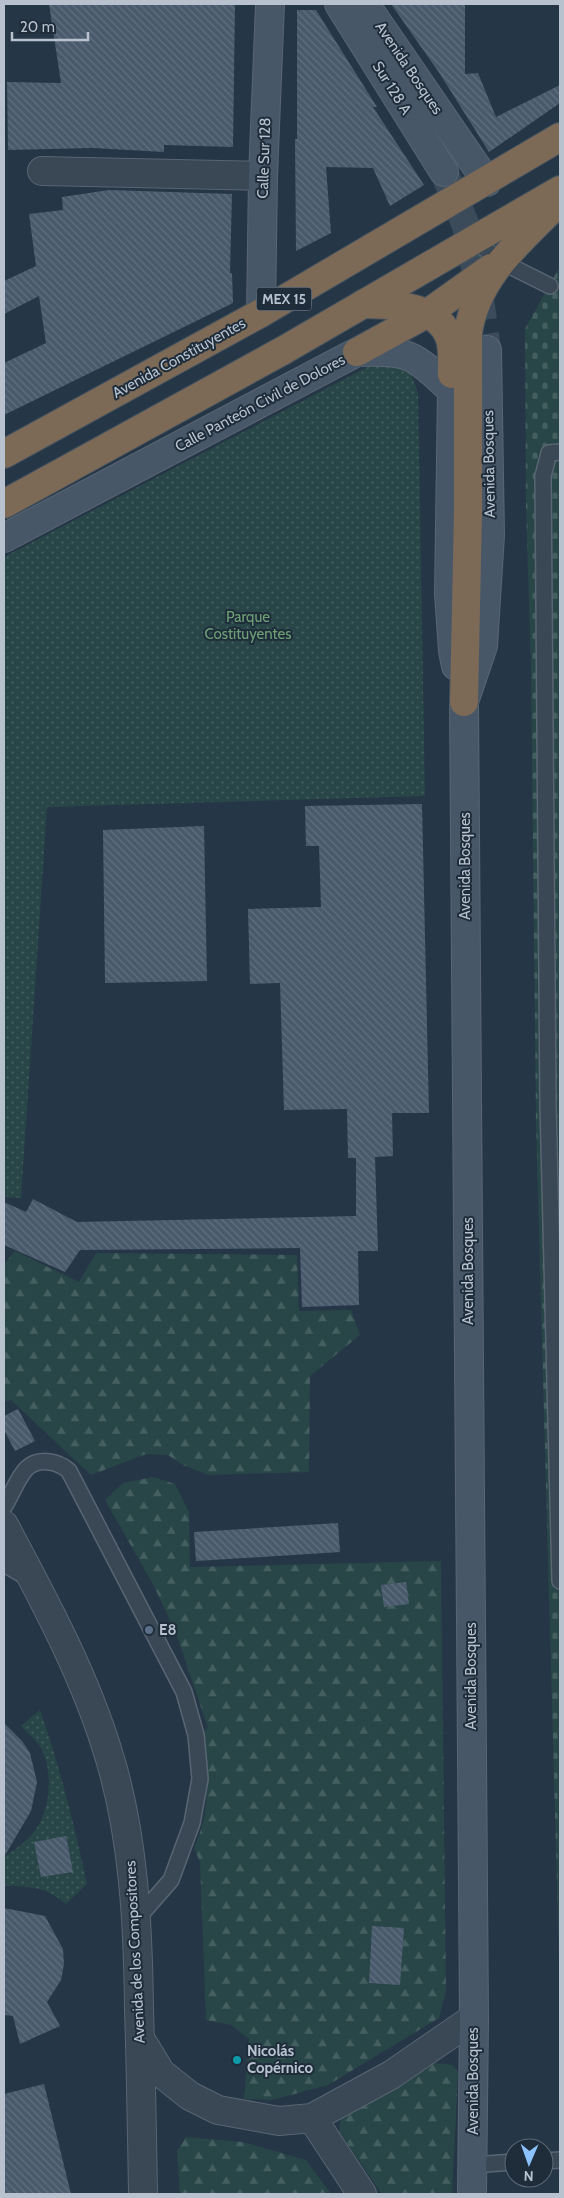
<svg xmlns="http://www.w3.org/2000/svg" width="564" height="2198" viewBox="0 0 564 2198" font-family="Cabin,sans-serif">
	<defs>
		<pattern id="grass-dots" width="8" height="8" patternUnits="userSpaceOnUse" patternTransform="scale(1.25)"><rect width="8" height="8" fill="#284647"/><path d="M2 2h.1M6 6h.1" fill="none" stroke="#455f60" stroke-width="1.8" stroke-linecap="round"/></pattern>
		<pattern id="forest-firs" width="22" height="20" patternUnits="userSpaceOnUse" patternTransform="scale(1.25)"><rect width="22" height="20" fill="#284647"/><path d="M5 1l3.5 6h-7zM16 11l3.5 6h-7z" fill="#455f60"/></pattern>
		<pattern id="cemetery-stones" width="16" height="16" patternUnits="userSpaceOnUse" patternTransform="scale(1.25)"><rect width="16" height="16" fill="#284647"/><path d="M2 7V4a2 2 0 0 1 4 0v3zM10 15v-3a2 2 0 0 1 4 0v3z" fill="#455f60"/></pattern>
		<pattern id="building-back-hatch" width="6" height="6" patternUnits="userSpaceOnUse" patternTransform="scale(1.25)"><rect width="6" height="6" fill="#495a6c"/><path d="M-1 5l2 2M0 0l6 6M5-1l2 2" fill="none" stroke="#617080"/></pattern>
	</defs>
	<rect width="100%" height="100%" fill="#253646"/>
	<!-- grass -->
	<g fill="url(#grass-dots)">
		<path d="M 381,360 L 410,371 L 418,393 L 425,796 L 47,807 L 21,1198 L 4,1197 L 4,557 Z"/>
		<path d="M 40,1710 C 60,1767 74,1824 87,1884 L 66,1904 C 46,1887 30,1886 4,1886 L 4,1857 C 14,1850 26,1842 34,1832 C 51,1810 54,1770 40,1746 C 35,1739 27,1733 21,1726 Z"/>
	</g>
	<!-- forest -->
	<g fill="url(#forest-firs)">
		<path d="M 15,1251 L 79,1282 L 96,1253 L 297,1255 L 299,1311 L 351,1310 L 360,1335 L 310,1376 L 309,1472 L 209,1475 L 183,1465 L 168,1455 L 146,1454 L 91,1475 L 11,1400 L 4,1402 L 4,1264 Z"/>
		<path d="M 153,1477 L 175,1484 L 189,1512 L 190,1567 L 441,1561 L 446,1991 L 439,2018 L 328,2085 L 272,2100 L 244,2099 L 249,2039 L 231,2025 L 206,2020 L 200,1862 L 194,1848 C 211,1811 209,1775 200,1736 L 208,1728 L 177,1636 L 154,1586 L 105,1500 L 123,1483 Z"/>
		<path d="M 435,2063 L 453,2065 L 458,2073 L 452,2194 L 382,2194 L 339,2132 L 341,2119 L 354,2108 Z"/>
		<path d="M 186,2137 L 243,2142 L 306,2160 L 331,2194 L 180,2194 L 177,2151 Z"/>
	</g>
	<!-- cemetery -->
	<path fill="url(#cemetery-stones)" d="M 560,266 L 560,1995 L 536,1122 L 531,670 L 526,505 L 525,329 Z"/>
	<!-- building -->
	<g fill="url(#building-back-hatch)">
		<path d="M 49,4 L 235,4 L 233,147 L 164,145 L 164,152 L 93,148 L 8,150 L 7,82 L 61,83 Z"/>
		<path d="M 391,4 L 465,4 L 465,74 L 478,73 L 496,117 L 560,85 L 560,103 L 489,152 L 440,74 Z"/>
		<path d="M 297,10 L 316,10 L 377,107 L 373,107 L 424,185 L 390,206 L 373,168 L 326,167 L 331,233 L 296,251 L 295,139 L 297,139 Z"/>
		<path d="M 109,190 L 232,194 L 230,273 L 232,273 L 233,303 L 4,415 L 4,363 L 46,343 L 39,296 L 4,314 L 4,281 L 36,266 L 29,214 L 63,210 L 62,197 Z"/>
		<path d="M 422,804 L 429,1113 L 392,1113 L 393,1156 L 375,1157 L 378,1251 L 358,1251 L 359,1305 L 302,1307 L 300,1248 L 80,1250 L 65,1272 L 4,1245 L 4,1202 L 26,1212 L 33,1199 L 77,1222 L 356,1216 L 356,1158 L 348,1158 L 347,1109 L 284,1110 L 280,983 L 250,984 L 248,909 L 321,907 L 319,846 L 306,846 L 305,806 Z"/>
		<path d="M 204,826 L 207,981 L 105,983 L 103,830 Z"/>
		<path d="M 18,1409 L 35,1441 L 15,1451 L 4,1430 L 4,1416 Z"/>
		<path d="M 338,1523 L 340,1552 L 196,1561 L 194,1532 Z"/>
		<path d="M 406,1582 L 409,1604 L 384,1607 L 381,1585 Z"/>
		<path d="M 4,1723 L 22,1741 L 30,1753 L 37,1782 L 31,1811 L 4,1857 Z"/>
		<path d="M 66,1836 L 73,1872 L 41,1877 L 34,1842 Z"/>
		<path d="M 4,1908 L 45,1916 L 63,1949 L 64,1964 L 61,1980 L 47,2002 L 60,2026 L 20,2044 L 13,2016 L 4,2015 Z"/>
		<path d="M 372,1926 L 404,1928 L 400,1985 L 369,1983 Z"/>
		<path d="M 44,2084 L 71,2194 L 4,2194 L 4,2094 Z"/>
	</g>
	<g fill="none" stroke-linecap="round" stroke-linejoin="round">
		<!-- secondary-tunnel -->
		<path stroke="#3b4b5a" stroke-width="28" stroke-dasharray="28 14" stroke-linecap="butt" d="M 444,172 L 466,226 L 477,277 L 487,350"/>
		<!-- lane casing -->
		<g stroke="#596572" stroke-width="18">
			<g id="lane">
				<path d="M 474,240 L 500,261 L 550,286"/>
				<path d="M 560,452 L 549,453 L 543,476 L 548,1105 L 560,1581"/>
				<path d="M 4,1507 C 11,1496 17,1479 26,1469 C 38,1457 58,1461 69,1471 L 184,1692 L 196,1735 L 200,1779 L 192,1823 L 171,1880 L 136,1920"/>
				<path d="M 4,1564 L 28,1578"/>
				<path d="M 544,2161 L 560,2160"/>
				<path d="M 473,2165 L 514,2162"/>
			</g>
		</g>
		<!-- street casing -->
		<g stroke="#596572" stroke-width="30">
			<g id="street">
				<path d="M 42,171 L 263,176"/>
				<path d="M 4,1525 C 44,1600 86,1677 110,1759 C 134,1839 138,1926 139,2009 C 141,2071 142,2133 143,2194"/>
				<path d="M 141,2040 L 161,2073 L 190,2096 L 218,2110 L 279,2121 L 312,2118 L 391,2075 L 474,2018"/>
				<path d="M 312,2118 L 362,2194"/>
			</g>
		</g>
		<!-- secondary casing -->
		<g stroke="#596572" stroke-width="30">
			<g id="secondary">
				<path d="M 339,4 L 444,172"/>
				<path d="M 365,4 L 487,182"/>
				<path d="M 261,313 L 263,176 L 270,4"/>
				<path d="M 4,538 L 357,352 C 372,352 389,350 405,355 C 422,360 438,379 452,390 L 449,594 L 453,651 L 456,666"/>
				<path d="M 472,2194 L 474,2018 L 464,702 L 483,646 L 490,535 L 487,350"/>
			</g>
		</g>
		<!-- highway casing -->
		<g stroke="#45525f" stroke-width="30">
			<g id="highway">
				<path d="M 363,304 C 394,305 438,304 450,339 C 453,349 452,363 452,374"/>
				<path d="M 357,352 L 428,313 L 491,268"/>
				<path d="M 4,454 L 261,313 L 560,137"/>
				<path d="M 4,504 L 284,350 L 560,190"/>
				<path d="M 464,702 L 468,512 L 468,333 C 476,277 520,241 558,203"/>
			</g>
		</g>
		<!-- lane -->
		<use href="#lane" stroke="#3a4855" stroke-width="15"/>
		<!-- street -->
		<use href="#street" stroke="#3a4855" stroke-width="28"/>
		<!-- secondary -->
		<use href="#secondary" stroke="#485768" stroke-width="28"/>
		<!-- highway -->
		<use href="#highway" stroke="#7c6a57" stroke-width="28"/>
	</g>
	<!-- markers -->
	<circle fill="#5c6f8a" stroke="#1f2d3b" stroke-width="2" cx="149" cy="1630" r="5"/>
	<circle fill="#0f9aa8" stroke="#1f2d3b" stroke-width="2" cx="237" cy="2060" r="5"/>
	<g text-anchor="middle" dominant-baseline="central" stroke-width="4" stroke-linejoin="round" paint-order="stroke">
		<!-- shield labels -->
		<rect fill="#1f2d3b" stroke="#8a95a2" stroke-width="1" x="256.5" y="287.5" width="55" height="23" rx="4"/>
		<g font-size="14" font-weight="bold" fill="#b8c2ce">
			<text x="284" y="299">MEX 15</text>
		</g>
		<!-- street labels -->
		<g font-size="15" fill="#b8c2ce" stroke="#1f2d3b">
			<text transform="translate(409 68) rotate(56)">Avenida Bosques</text>
			<text transform="translate(392 88) rotate(58)">Sur 128 A</text>
			<text transform="translate(264 158) rotate(-88)">Calle Sur 128</text>
			<text transform="translate(179 358) rotate(-29)">Avenida Constituyentes</text>
			<text transform="translate(260 403) rotate(-28)">Calle Panteón Civil de Dolores</text>
			<text transform="translate(489 464) rotate(-91)">Avenida Bosques</text>
			<text transform="translate(465 866) rotate(-90)">Avenida Bosques</text>
			<text transform="translate(468 1271) rotate(-90)">Avenida Bosques</text>
			<text transform="translate(471 1676) rotate(-90)">Avenida Bosques</text>
			<text transform="translate(135 1952) rotate(-93)">Avenida de los Compositores</text>
			<text transform="translate(473 2081) rotate(-90)">Avenida Bosques</text>
		</g>
		<!-- park labels -->
		<g font-size="15" fill="#6da175" stroke="#1f2d3b">
			<text x="248" y="617">Parque<tspan x="248" dy="17">Costituyentes</tspan></text>
		</g>
		<!-- poi labels -->
		<g font-size="15" font-weight="bold" fill="#b8c2ce" stroke="#1f2d3b" text-anchor="start">
			<text x="159" y="1630">E8</text>
			<text x="247" y="2051">Nicolás<tspan x="247" dy="17">Copérnico</tspan></text>
		</g>
	</g>
	<!-- border -->
	<rect width="564" height="2198" fill="none" stroke="#b8c2ce" stroke-width="10"/>
	<!-- north arrow -->
	<g transform="translate(529 2163) rotate(182)"><circle r="24" fill="#1f2d3b" stroke="#5c6976"/>
	<path d="M0-4L9 19L0 12L-9 19Z" fill="#8cc2ff"/>
	<text y="-8" font-size="14" font-weight="bold" text-anchor="middle" fill="#b8c2ce">N</text>
	</g>
	<!-- scale -->
	<path d="M12 32v8h76v-8" fill="none" stroke="#b8c2ce" stroke-width="2.5"/>
	<text x="20" y="32" font-size="15" fill="#b8c2ce" stroke="#1f2d3b" stroke-width="4" paint-order="stroke">20 m</text>
</svg>
